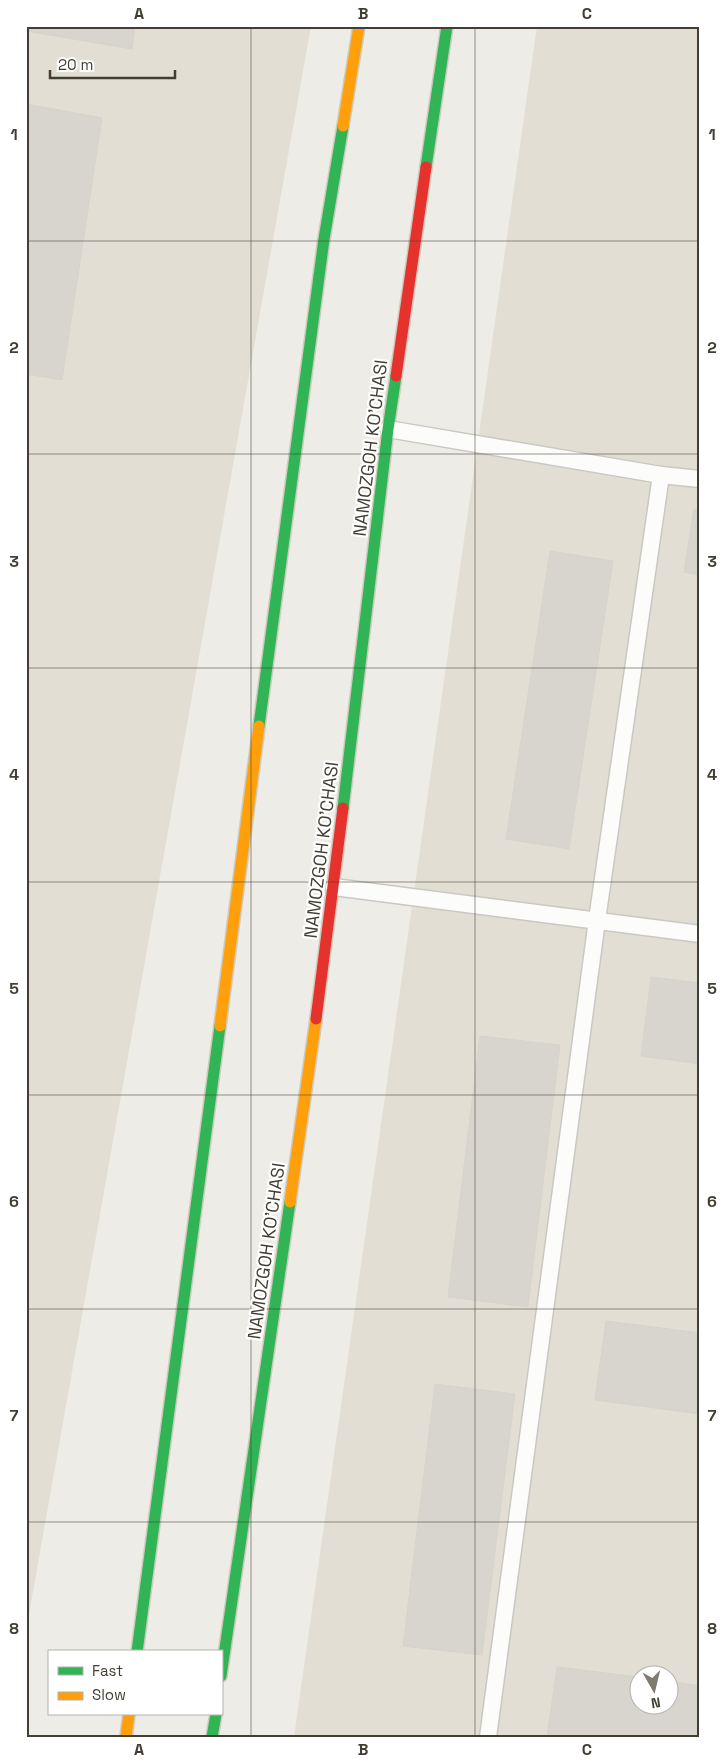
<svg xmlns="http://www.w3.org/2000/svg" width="726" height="1763" viewBox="0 0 726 1763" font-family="'Space Grotesk',sans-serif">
	<rect width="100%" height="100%" fill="#eeece6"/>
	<!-- residential -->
	<g fill="#e2ded3" fill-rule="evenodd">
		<path d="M 26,26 L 311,26 L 26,1631 Z"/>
		<path d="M 537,26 L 700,26 L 700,1737 L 294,1737 ZM 638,1676 L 668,1676 L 668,1706 L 638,1706 Z"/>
	</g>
	<!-- building -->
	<g fill="#d7d5ce" stroke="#d6d3cc">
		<path d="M 26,26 L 135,26 L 132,49 L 26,31 Z"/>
		<path d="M 26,104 L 102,118 L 62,380 L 26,374 Z"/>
		<path d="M 694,509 L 700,510 L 700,575 L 684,572 Z"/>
		<path d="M 550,551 L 613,561 L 569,849 L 506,839 Z"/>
		<path d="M 651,977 L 700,983 L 700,1064 L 641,1056 Z"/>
		<path d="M 480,1036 L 560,1045 L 528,1307 L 448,1297 Z"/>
		<path d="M 606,1321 L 700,1333 L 700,1414 L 595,1400 Z"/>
		<path d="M 435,1384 L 515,1394 L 482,1655 L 403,1646 Z"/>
		<path d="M 557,1667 L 638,1677 L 638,1706 L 668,1706 L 668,1681 L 700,1686 L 700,1737 L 547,1737 Z"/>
	</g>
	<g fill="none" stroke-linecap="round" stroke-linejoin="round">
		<!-- lane casing -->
		<g stroke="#cac8c2" stroke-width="19">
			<g id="lane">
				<path d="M 388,429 L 661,475 L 597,920 L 488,1737"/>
				<path d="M 661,475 L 700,479"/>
				<path d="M 334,887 L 700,934"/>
			</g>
		</g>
		<!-- fast casing -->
		<g stroke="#cdcabd" stroke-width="14">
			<g id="fast">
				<path d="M 426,167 L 447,26"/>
				<path d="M 259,726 L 324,239 L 343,126"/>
				<path d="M 343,808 L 388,429 L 396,376"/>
				<path d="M 137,1652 L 220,1026"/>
				<path d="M 221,1676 L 290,1202"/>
				<path d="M 212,1737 L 216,1714"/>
			</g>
		</g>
		<!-- slow casing -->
		<g stroke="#cdcabd" stroke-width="14">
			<g id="slow">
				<path d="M 343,126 L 359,26"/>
				<path d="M 220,1026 L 259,726"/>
				<path d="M 290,1202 L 316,1019"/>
				<path d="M 126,1737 L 129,1714"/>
			</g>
		</g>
		<!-- jam casing -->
		<g stroke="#cdcabd" stroke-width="14">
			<g id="jam">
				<path d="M 396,376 L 426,167"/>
				<path d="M 316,1019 L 343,808"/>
			</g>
		</g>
		<!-- lane -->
		<use href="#lane" stroke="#fcfcfb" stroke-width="16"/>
		<!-- fast -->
		<use href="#fast" stroke="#30b455" stroke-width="11"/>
		<!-- slow -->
		<use href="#slow" stroke="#ff9f0a" stroke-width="11"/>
		<!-- jam -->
		<use href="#jam" stroke="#e5322d" stroke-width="11"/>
	</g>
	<!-- grid -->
	<path fill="none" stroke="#423e33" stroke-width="1" stroke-opacity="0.55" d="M 251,26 L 251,1737M 475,26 L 475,1737M 26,241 L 700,241M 26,454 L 700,454M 26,668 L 700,668M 26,882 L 700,882M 26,1095 L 700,1095M 26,1309 L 700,1309M 26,1522 L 700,1522"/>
	<g text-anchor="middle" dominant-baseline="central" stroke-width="4.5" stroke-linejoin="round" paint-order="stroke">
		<!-- street labels -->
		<g font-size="18" fill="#423e33" stroke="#fff">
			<text transform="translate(370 448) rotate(-83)">NAMOZGOH KO'CHASI</text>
			<text transform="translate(321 850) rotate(-83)">NAMOZGOH KO'CHASI</text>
			<text transform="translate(266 1251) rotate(-82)">NAMOZGOH KO'CHASI</text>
		</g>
	</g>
	<!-- border -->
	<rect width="726" height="1763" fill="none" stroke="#ffffff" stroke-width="55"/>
	<!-- legend -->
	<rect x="48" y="1650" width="175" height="65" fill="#ffffff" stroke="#b3b2ad"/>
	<rect x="58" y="1667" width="25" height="8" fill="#30b455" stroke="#b3b2ad"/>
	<text x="92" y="1676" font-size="15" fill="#423e33">Fast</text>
	<rect x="58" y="1692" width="25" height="8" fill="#ff9f0a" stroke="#b3b2ad"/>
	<text x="92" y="1700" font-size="15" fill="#423e33">Slow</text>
	<!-- north arrow -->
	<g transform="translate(654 1690) rotate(172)"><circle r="24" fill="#ffffff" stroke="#b3b2ad"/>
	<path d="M0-4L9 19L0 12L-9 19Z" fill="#7e7b72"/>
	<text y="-8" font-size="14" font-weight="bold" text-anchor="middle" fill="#423e33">N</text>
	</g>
	<!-- scale -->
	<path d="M50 70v8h125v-8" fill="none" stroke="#423e33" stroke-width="2.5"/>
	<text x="58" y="70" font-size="15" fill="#423e33" stroke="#ffffff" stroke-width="4" paint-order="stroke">20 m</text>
	<rect x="28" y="28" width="670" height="1708" fill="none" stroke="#423e33" stroke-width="2"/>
	<g font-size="16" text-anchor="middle" font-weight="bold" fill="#423e33">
		<text x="139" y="19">A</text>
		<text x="363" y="19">B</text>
		<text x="587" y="19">C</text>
		<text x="14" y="140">1</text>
		<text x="712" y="140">1</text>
		<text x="14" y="353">2</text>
		<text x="712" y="353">2</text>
		<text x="14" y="567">3</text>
		<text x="712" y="567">3</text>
		<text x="14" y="780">4</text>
		<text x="712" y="780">4</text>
		<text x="14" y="994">5</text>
		<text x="712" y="994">5</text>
		<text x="14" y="1207">6</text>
		<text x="712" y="1207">6</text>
		<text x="14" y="1421">7</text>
		<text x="712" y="1421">7</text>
		<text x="14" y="1634">8</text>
		<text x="712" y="1634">8</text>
		<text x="139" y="1755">A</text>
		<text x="363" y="1755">B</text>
		<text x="587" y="1755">C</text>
	</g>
</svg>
